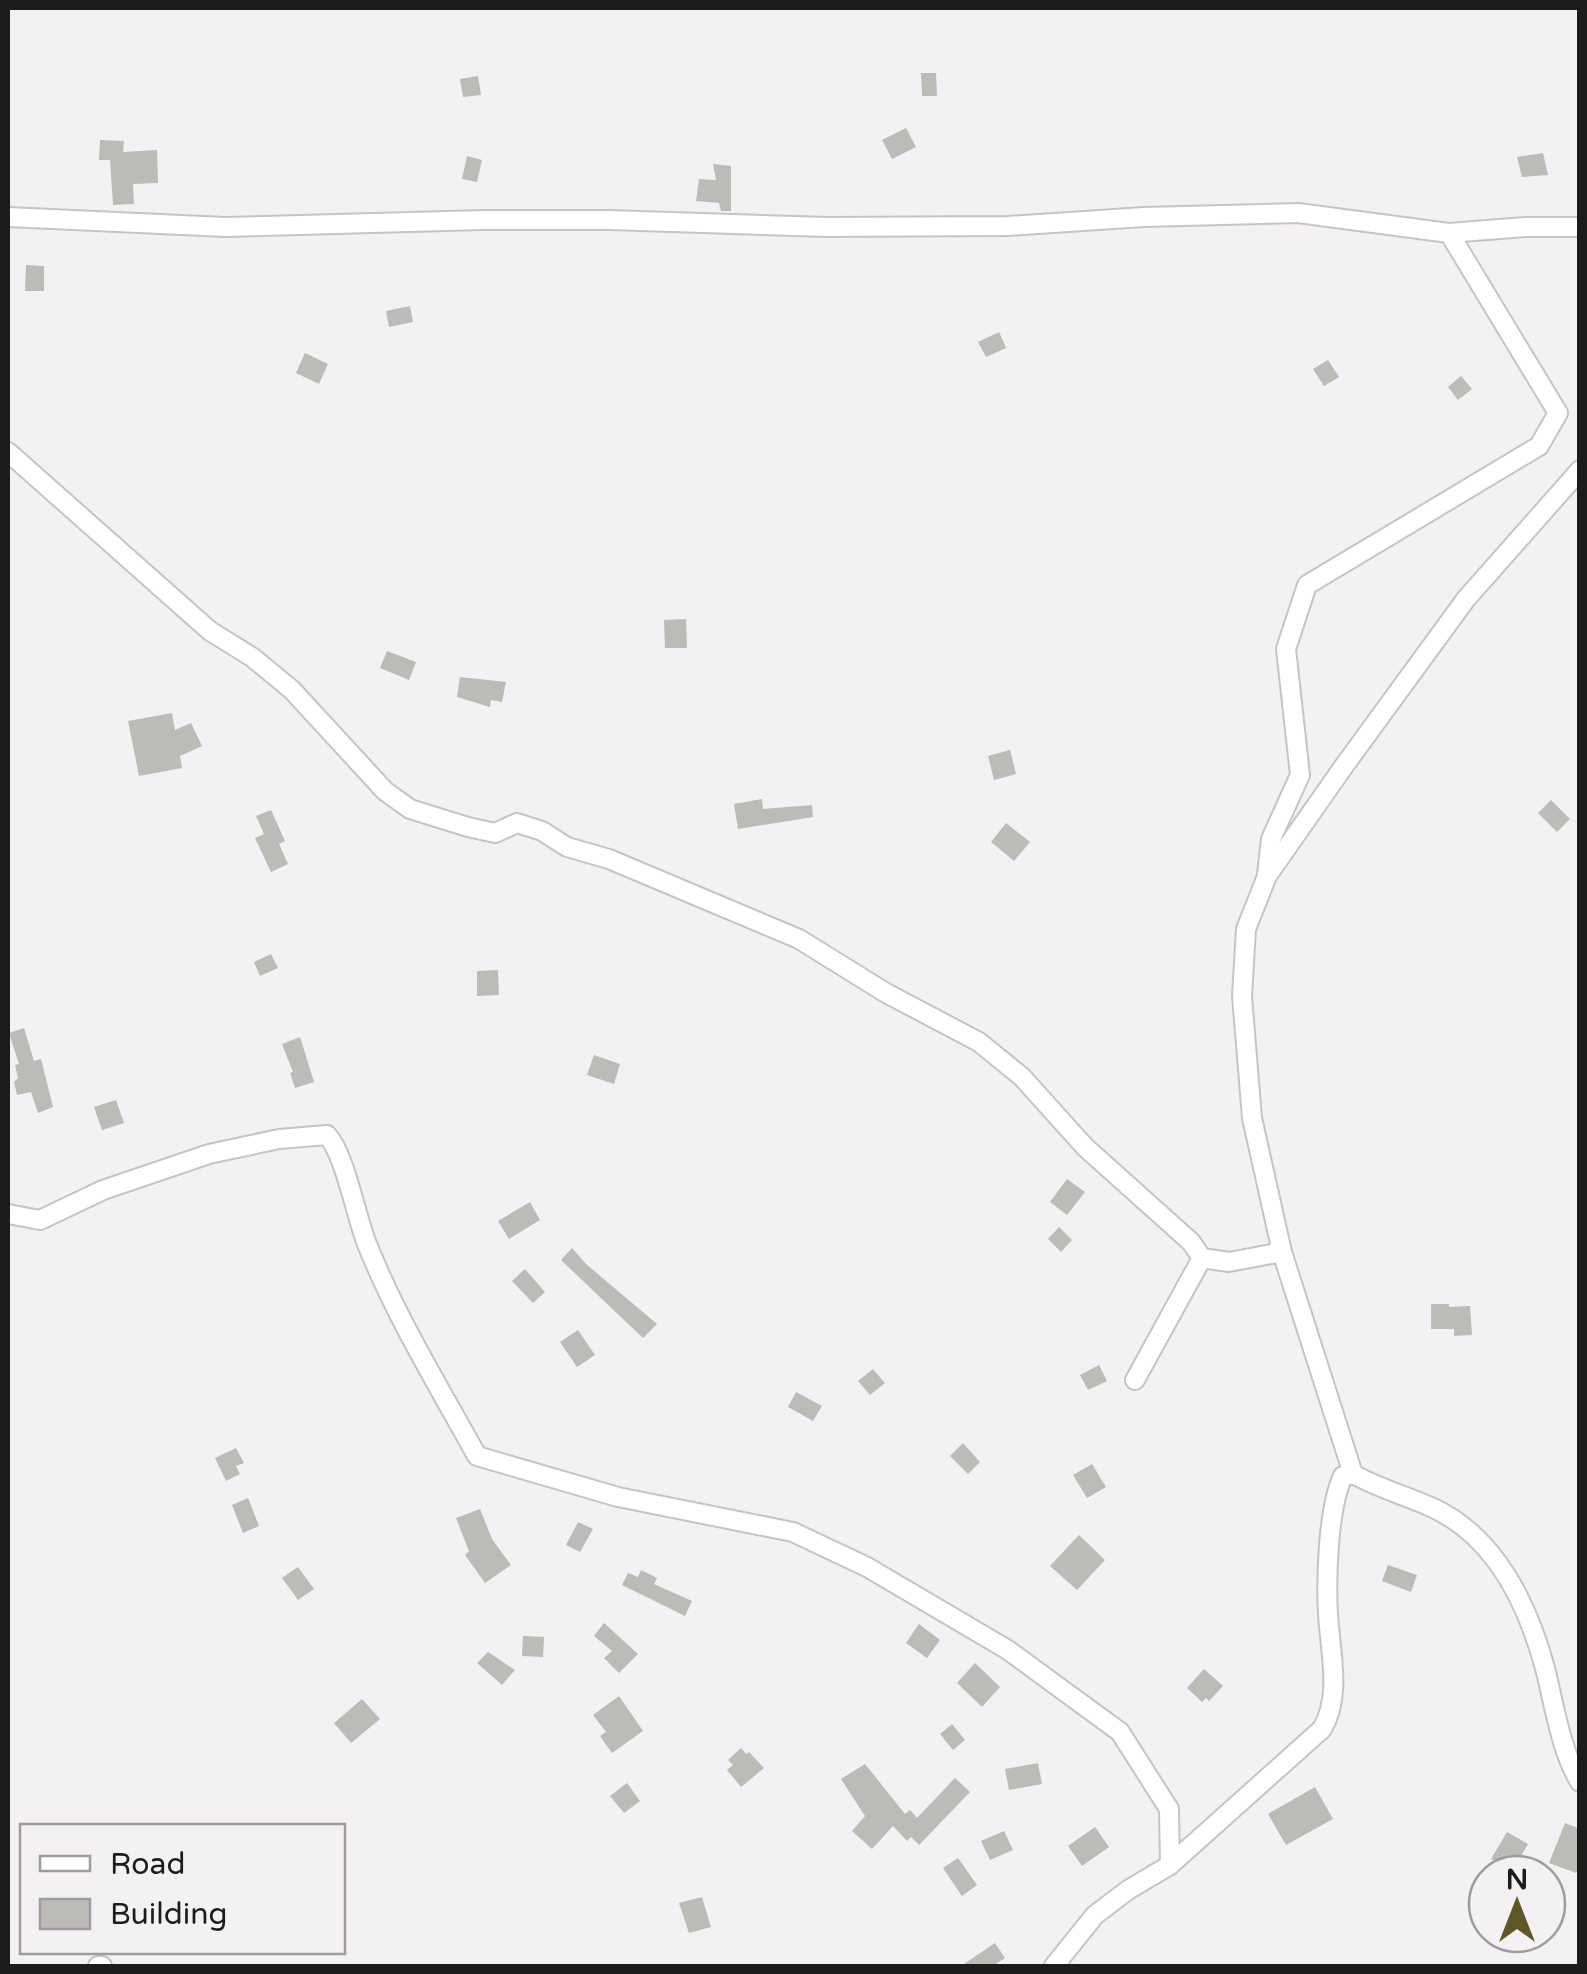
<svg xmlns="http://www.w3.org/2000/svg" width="1587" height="1974" viewBox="0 0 1587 1974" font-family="'Varela Round',sans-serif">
	<rect width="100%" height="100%" fill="#f4f1f4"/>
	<!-- building -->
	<g fill="#bcbbb7">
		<path d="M 921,73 L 936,73 L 937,96 L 922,96 Z"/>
		<path d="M 478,76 L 481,95 L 463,97 L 460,79 Z"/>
		<path d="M 906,128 L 916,147 L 892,159 L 882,140 Z"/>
		<path d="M 100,140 L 124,141 L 123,152 L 157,150 L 158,183 L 133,184 L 134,204 L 113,205 L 110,160 L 99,160 Z"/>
		<path d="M 1543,153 L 1548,175 L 1522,177 L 1517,157 Z"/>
		<path d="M 467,156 L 482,160 L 477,182 L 462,179 Z"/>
		<path d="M 713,164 L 731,166 L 731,211 L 721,211 L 719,203 L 696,201 L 699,179 L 716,180 Z"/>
		<path d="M 26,265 L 44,266 L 44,291 L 25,291 Z"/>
		<path d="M 410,306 L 413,322 L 389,327 L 386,311 Z"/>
		<path d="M 999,332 L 1006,348 L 986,357 L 978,342 Z"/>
		<path d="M 305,353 L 328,364 L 319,384 L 296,373 Z"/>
		<path d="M 1328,360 L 1339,377 L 1324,386 L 1313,369 Z"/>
		<path d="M 1461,376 L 1472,389 L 1458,400 L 1448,387 Z"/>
		<path d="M 686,619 L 687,648 L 665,648 L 664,620 Z"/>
		<path d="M 387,651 L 416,662 L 409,680 L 380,668 Z"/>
		<path d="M 460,677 L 506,682 L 502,702 L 491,700 L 490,707 L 457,697 Z"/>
		<path d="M 172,713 L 175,730 L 191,723 L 202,746 L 180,756 L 182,768 L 139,776 L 128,721 Z"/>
		<path d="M 1010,750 L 1016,774 L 994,780 L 988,756 Z"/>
		<path d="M 762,799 L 763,809 L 812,805 L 813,817 L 738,829 L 734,804 Z"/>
		<path d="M 1551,800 L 1570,819 L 1557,832 L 1538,813 Z"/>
		<path d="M 271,810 L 285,841 L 279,844 L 288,864 L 271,872 L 255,838 L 264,834 L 256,816 Z"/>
		<path d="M 1006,823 L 1030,842 L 1014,861 L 991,842 Z"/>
		<path d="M 271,954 L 278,968 L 260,976 L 254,962 Z"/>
		<path d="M 498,970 L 499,995 L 477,996 L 477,971 Z"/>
		<path d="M 24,1028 L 34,1061 L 41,1059 L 53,1107 L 38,1113 L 31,1092 L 17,1095 L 14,1082 L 18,1078 L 15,1065 L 19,1064 L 9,1033 Z"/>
		<path d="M 300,1037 L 314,1082 L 295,1088 L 290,1073 L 293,1072 L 282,1044 Z"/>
		<path d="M 594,1055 L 620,1064 L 614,1084 L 587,1075 Z"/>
		<path d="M 116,1100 L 124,1123 L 102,1130 L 94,1107 Z"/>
		<path d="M 1067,1179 L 1085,1192 L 1067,1215 L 1050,1202 Z"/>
		<path d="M 530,1202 L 540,1220 L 509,1239 L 498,1221 Z"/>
		<path d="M 1059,1227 L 1072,1240 L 1061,1252 L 1048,1239 Z"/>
		<path d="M 572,1248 L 586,1264 L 657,1324 L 643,1338 L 561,1260 Z"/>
		<path d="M 525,1269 L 545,1292 L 533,1303 L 512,1281 Z"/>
		<path d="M 1431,1304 L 1449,1304 L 1449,1307 L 1470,1306 L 1472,1335 L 1454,1336 L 1454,1329 L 1431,1329 Z"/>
		<path d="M 578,1330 L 595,1355 L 577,1367 L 560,1342 Z"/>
		<path d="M 1099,1365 L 1107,1381 L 1088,1390 L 1080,1375 Z"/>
		<path d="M 873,1369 L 885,1383 L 870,1395 L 858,1381 Z"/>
		<path d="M 796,1392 L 822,1406 L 813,1421 L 788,1407 Z"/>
		<path d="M 963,1443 L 980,1462 L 968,1474 L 950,1456 Z"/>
		<path d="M 236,1448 L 244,1463 L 236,1466 L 240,1474 L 226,1481 L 215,1458 Z"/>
		<path d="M 1092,1464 L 1106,1487 L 1087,1498 L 1073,1475 Z"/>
		<path d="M 248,1498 L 259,1526 L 243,1533 L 232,1505 Z"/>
		<path d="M 480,1509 L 492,1539 L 511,1565 L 485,1583 L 465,1555 L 469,1551 L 456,1518 Z"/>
		<path d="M 578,1522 L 593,1529 L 580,1552 L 566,1545 Z"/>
		<path d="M 1079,1535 L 1105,1560 L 1077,1590 L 1050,1566 Z"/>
		<path d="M 1388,1565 L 1417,1575 L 1411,1592 L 1382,1581 Z"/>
		<path d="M 298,1567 L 314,1589 L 298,1600 L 282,1578 Z"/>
		<path d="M 641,1570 L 657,1578 L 654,1584 L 692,1601 L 685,1616 L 622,1585 L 628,1573 L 638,1577 Z"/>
		<path d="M 604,1623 L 638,1654 L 619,1673 L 604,1658 L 612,1651 L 594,1636 Z"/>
		<path d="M 919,1624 L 940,1640 L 927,1658 L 906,1643 Z"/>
		<path d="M 523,1636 L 544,1637 L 543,1657 L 522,1656 Z"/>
		<path d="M 488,1652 L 515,1670 L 502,1685 L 477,1663 Z"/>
		<path d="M 975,1663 L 1000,1687 L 982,1707 L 957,1683 Z"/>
		<path d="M 1204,1669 L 1223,1686 L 1209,1701 L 1206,1698 L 1202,1702 L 1187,1688 Z"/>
		<path d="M 619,1696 L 643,1731 L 612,1753 L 600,1736 L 606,1732 L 593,1715 Z"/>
		<path d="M 362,1699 L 380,1719 L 351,1743 L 334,1723 Z"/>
		<path d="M 952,1724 L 965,1740 L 953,1750 L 940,1734 Z"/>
		<path d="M 741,1748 L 746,1754 L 749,1752 L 764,1768 L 741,1787 L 727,1770 L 733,1765 L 728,1760 Z"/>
		<path d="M 1038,1763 L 1042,1784 L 1009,1790 L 1005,1769 Z"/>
		<path d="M 865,1764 L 905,1814 L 910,1810 L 917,1818 L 955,1778 L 970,1792 L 919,1845 L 911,1837 L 907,1841 L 893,1826 L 872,1849 L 852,1831 L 865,1816 L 841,1779 Z"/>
		<path d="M 627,1783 L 640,1801 L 624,1813 L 610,1796 Z"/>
		<path d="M 1315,1787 L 1333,1819 L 1286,1845 L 1268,1814 Z"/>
		<path d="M 1565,1823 L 1580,1829 L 1580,1864 L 1576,1873 L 1549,1863 Z"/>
		<path d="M 1095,1827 L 1109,1847 L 1082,1866 L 1068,1846 Z"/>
		<path d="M 1004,1831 L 1013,1850 L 990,1860 L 981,1841 Z"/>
		<path d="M 1507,1832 L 1528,1844 L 1512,1871 L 1491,1859 Z"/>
		<path d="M 958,1858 L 977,1885 L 962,1896 L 943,1868 Z"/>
		<path d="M 702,1897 L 711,1927 L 689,1933 L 679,1903 Z"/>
		<path d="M 995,1943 L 1005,1958 L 993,1966 L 961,1966 Z"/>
	</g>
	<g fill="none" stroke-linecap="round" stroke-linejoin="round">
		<!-- minor casing -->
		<g stroke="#c7c4c7" stroke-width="22">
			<g id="minor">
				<path d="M 8,217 L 225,227 L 483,220 L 609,220 L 826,227 L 1007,226 L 1144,217 L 1298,213 L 1449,233 L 1525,227 L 1580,227"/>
				<path d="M 8,452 L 210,631 L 252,657 L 292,690 L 385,791 L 410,809 L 468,827 L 495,833 L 517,823 L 542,831 L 567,847 L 609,859 L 799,939 L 886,993 L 979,1042 L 1022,1077 L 1085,1147 L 1191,1242 L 1202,1258 L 1229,1262 L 1282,1252 L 1353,1474 C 1378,1488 1404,1495 1431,1507 C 1496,1536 1529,1607 1546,1672 C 1554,1705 1562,1754 1580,1782"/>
				<path d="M 1267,874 L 1271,839 L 1300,775 L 1286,649 L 1307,585 L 1539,446 L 1558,413 L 1449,233"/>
				<path d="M 8,1214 L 40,1220 L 103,1190 L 209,1154 L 279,1139 L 327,1135 C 345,1154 356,1217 367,1244 C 396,1317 439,1387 477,1456 L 618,1497 L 793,1532 L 867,1567 L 1008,1650 L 1120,1732 L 1169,1809 L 1170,1865"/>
				<path d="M 1282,1252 L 1252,1118 L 1242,996 L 1246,929 L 1267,876 L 1344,766 L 1466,599 L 1580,470"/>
				<path d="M 1135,1380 L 1202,1258"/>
				<path d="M 98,1966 L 102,1966"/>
				<path d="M 1054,1966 L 1095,1915 L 1128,1890 L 1170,1865 L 1322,1729 C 1342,1696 1330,1651 1328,1614 C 1326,1578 1328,1508 1343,1476 L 1353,1474"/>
			</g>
		</g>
		<!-- minor -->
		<use href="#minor" stroke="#fff" stroke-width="18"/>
	</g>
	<!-- border -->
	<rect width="1587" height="1974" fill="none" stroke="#1d1c1d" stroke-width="20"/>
	<!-- legend -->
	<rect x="20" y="1824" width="325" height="130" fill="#f4f1f4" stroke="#9e9c9e" stroke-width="2.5"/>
	<rect x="40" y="1856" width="50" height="15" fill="#ffffff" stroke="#9e9c9e" stroke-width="2.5"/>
	<text x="110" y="1874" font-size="30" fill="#1d1c1d">Road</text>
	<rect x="40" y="1899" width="50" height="30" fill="#bcbbb7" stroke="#9e9c9e" stroke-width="2.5"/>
	<text x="110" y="1924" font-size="30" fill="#1d1c1d">Building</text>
	<!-- north arrow -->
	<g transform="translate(1517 1904)"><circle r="48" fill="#f4f1f4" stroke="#9e9c9e" stroke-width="2.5"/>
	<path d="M0-8L18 38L0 25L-18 38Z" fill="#615724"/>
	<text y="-15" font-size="28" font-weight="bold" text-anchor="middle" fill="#1d1c1d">N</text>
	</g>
</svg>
